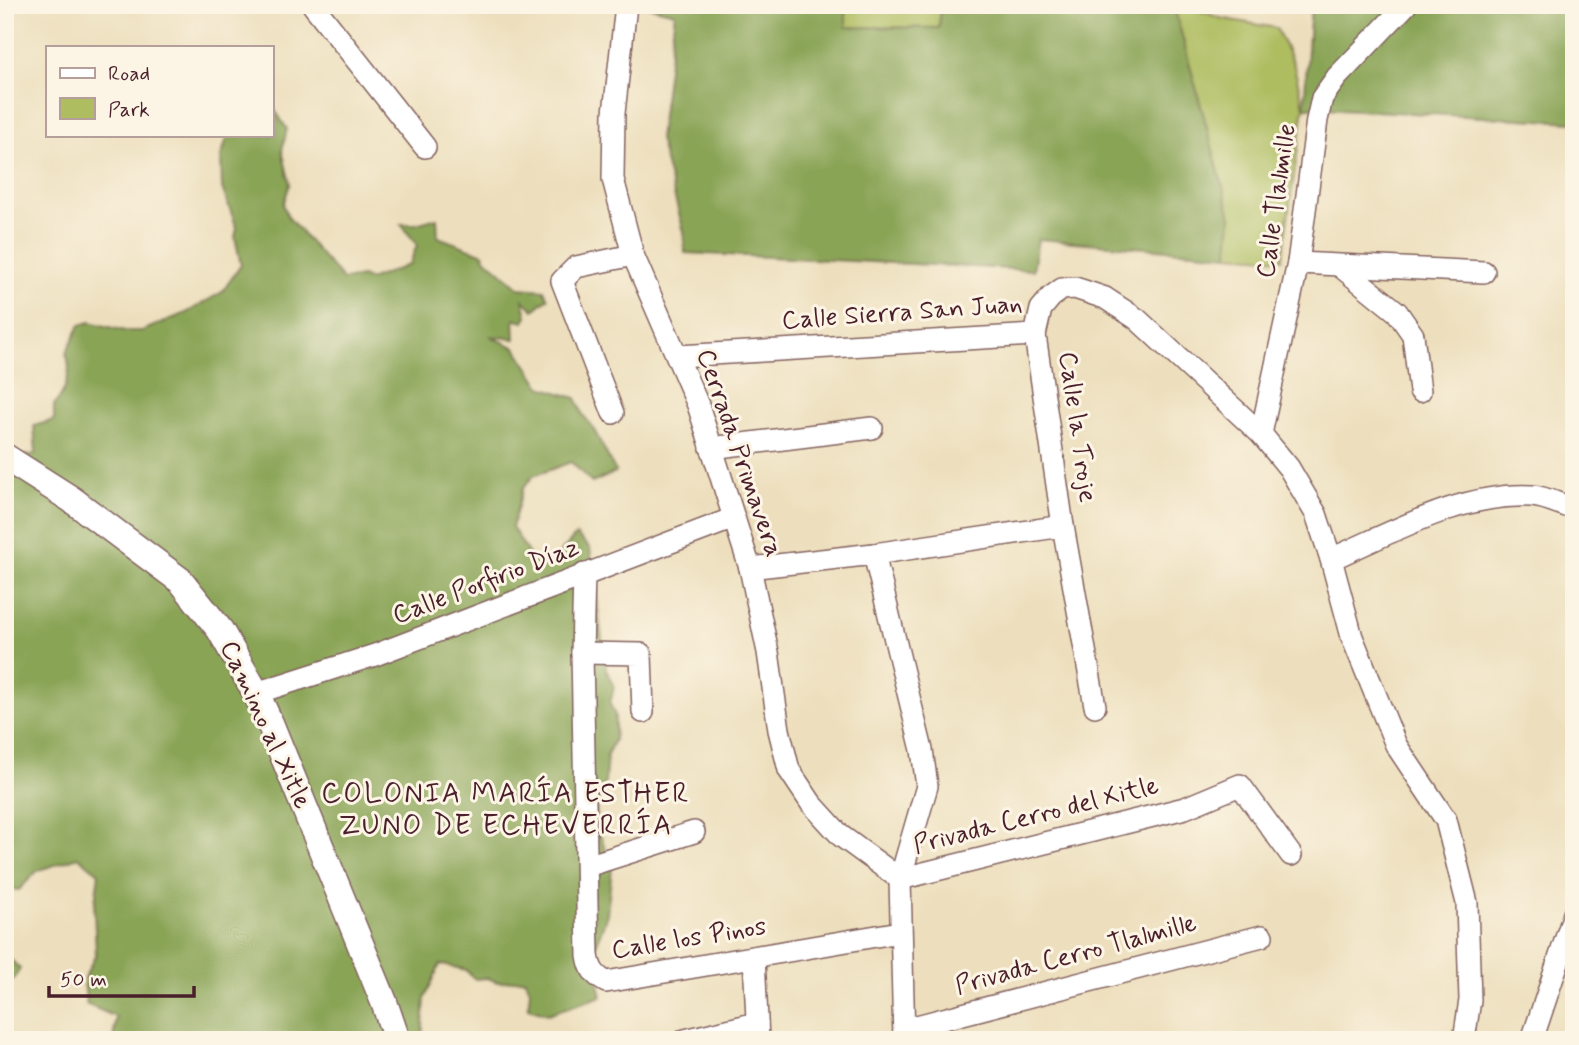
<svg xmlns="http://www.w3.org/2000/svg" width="1579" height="1045" viewBox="0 0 1579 1045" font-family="Mynerve,sans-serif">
	<rect width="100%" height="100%" fill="#fcf5e5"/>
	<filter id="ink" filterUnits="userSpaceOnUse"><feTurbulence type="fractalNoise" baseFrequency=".0143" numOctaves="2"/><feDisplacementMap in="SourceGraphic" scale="14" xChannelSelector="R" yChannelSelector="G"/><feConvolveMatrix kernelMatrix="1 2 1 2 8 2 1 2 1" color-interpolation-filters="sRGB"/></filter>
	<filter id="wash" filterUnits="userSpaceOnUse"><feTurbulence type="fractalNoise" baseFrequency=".00686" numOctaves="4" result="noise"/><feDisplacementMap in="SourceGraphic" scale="28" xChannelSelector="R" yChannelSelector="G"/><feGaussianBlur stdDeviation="1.57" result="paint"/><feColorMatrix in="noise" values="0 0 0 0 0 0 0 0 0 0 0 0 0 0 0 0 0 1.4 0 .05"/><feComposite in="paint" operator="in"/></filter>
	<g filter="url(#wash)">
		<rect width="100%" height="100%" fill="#eddfbd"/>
		<!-- green -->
		<g fill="#aebd60" stroke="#7c6e46" stroke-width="2">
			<path d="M 846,5 L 940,5 L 940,28 L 845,27 Z"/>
			<path d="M 1163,5 L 1185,5 L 1220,18 L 1276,28 L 1293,62 L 1304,107 L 1282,259 L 1228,255 L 1231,217 L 1176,14 Z"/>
		</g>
		<!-- forest -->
		<g fill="#8aa456" stroke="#6a6240" stroke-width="2">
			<path d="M 642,5 L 846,5 L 846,27 L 939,28 L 940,5 L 1163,5 L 1176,14 L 1231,217 L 1228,255 L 1038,239 L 1033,270 L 685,253 L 684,232 L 659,139 L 675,13 Z"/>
			<path d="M 1311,5 L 1574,5 L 1574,122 L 1304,107 Z"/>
			<path d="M 271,104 L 287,129 L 282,150 L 290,184 L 283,205 L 288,217 L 343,280 L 362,277 L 369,280 L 409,265 L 417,245 L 401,224 L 416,224 L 437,218 L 438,237 L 484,254 L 485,258 L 519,288 L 544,290 L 548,298 L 534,310 L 523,300 L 527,316 L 524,322 L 514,318 L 515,339 L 490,336 L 516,348 L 541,387 L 576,398 L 583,415 L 592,426 L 616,472 L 592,483 L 571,462 L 533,476 L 523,488 L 512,527 L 533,561 L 552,562 L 576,535 L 590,548 L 606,669 L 614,687 L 610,704 L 615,715 L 615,729 L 614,740 L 607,755 L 605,783 L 596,803 L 598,829 L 612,868 L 607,914 L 592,957 L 602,996 L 548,1014 L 528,1008 L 530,990 L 525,979 L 497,982 L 488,978 L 474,979 L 466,970 L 440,964 L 425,998 L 422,1040 L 113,1040 L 116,1017 L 86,1004 L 84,979 L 96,954 L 94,909 L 99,873 L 78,857 L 37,871 L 19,890 L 5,888 L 5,450 L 9,458 L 36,454 L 34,426 L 54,420 L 54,405 C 66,392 73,370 66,353 L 80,325 L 90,322 L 125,331 L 142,331 L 186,313 L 222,292 L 241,265 L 235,237 L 237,228 L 222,188 L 221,157 L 228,135 L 271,135 Z"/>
			<path d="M 5,954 L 20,969 L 14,979 L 5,982 Z"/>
		</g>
	</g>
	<g filter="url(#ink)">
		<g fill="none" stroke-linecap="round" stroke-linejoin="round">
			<!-- minor casing -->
			<g stroke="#83625e" stroke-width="24">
				<g id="minor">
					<path d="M 313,5 L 425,147"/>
					<path d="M 626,5 L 614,113 L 613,179 L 633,255 L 698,405 L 750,568 L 768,652 L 779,730 L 789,770 L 811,803 L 841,836 L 900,879 L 1185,808 L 1240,785 L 1291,855"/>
					<path d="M 1298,263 L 1484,272"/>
					<path d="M 1340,266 L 1397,312 L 1413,335 L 1420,391"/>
					<path d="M 1035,335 L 1063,526 L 1095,706"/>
					<path d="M 678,356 L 1035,335 L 1041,309 L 1051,297 L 1062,289 L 1075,288 L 1105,298 L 1137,319 L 1261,434 L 1289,468 L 1316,514 L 1331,559 L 1352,637 L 1396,745 L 1446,820 L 1467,903 L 1470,1000 L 1464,1040"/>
					<path d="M 613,413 L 562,281 L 576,267 L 633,255"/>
					<path d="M 1261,434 L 1298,263 L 1317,120 L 1322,98 L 1337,77 L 1406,5"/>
					<path d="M 711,448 L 872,428"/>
					<path d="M 874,554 L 922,750 L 927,786 L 900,879 L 904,1040"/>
					<path d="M 1331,559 C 1394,532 1462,492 1532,496 C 1546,497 1561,505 1574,509"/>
					<path d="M 750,568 L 874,554 L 1063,526"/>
					<path d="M 584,574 L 582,653 L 588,955 C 590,969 594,975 606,982 L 900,932"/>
					<path d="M 582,653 L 641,654 L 643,712"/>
					<path d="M 256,693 L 375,655 L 734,518"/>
					<path d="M 587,866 L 694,832"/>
					<path d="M 754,957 L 758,1040"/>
					<path d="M 905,1029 L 1262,936"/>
					<path d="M 685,1040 L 757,1023"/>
					<path d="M 1532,1040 L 1574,914"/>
				</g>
			</g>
			<!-- tertiary casing -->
			<g stroke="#83625e" stroke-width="29">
				<path id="tertiary" d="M 5,457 L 71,499 L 181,581 L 220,630 L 256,693 L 270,723 L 384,1002 L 397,1040"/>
			</g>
			<!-- minor -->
			<use href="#minor" stroke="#fff" stroke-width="21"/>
			<!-- tertiary -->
			<use href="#tertiary" stroke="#fff" stroke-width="26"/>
		</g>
	</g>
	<g text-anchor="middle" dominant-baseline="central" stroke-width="6" stroke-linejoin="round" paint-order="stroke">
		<!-- street labels -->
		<g font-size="26" fill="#4a1f2b" stroke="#fcf5e5">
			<text transform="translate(1277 201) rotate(-82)">Calle Tlalmille</text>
			<text transform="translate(902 313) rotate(-4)">Calle Sierra San Juan</text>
			<text transform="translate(1077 427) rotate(82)">Calle la Troje</text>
			<text transform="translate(739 453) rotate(71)">Cerrada Primavera</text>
			<text transform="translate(486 582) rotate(-21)">Calle Porfirio Díaz</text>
			<text transform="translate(265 725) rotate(65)">Camino al Xitle</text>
			<text transform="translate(1036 816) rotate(-14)">Privada Cerro del Xitle</text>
			<text transform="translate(689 939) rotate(-9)">Calle los Pinos</text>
			<text transform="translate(1076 955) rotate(-15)">Privada Cerro Tlalmille</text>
		</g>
		<!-- neighbourhood labels -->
		<g font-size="28" letter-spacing="2" fill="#4a1f2b" stroke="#fcf5e5">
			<text x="506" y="794">COLONIA MARÍA ESTHER<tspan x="506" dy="32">ZUNO DE ECHEVERRÍA</tspan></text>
		</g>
	</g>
	<!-- margin -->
	<rect width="1579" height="1045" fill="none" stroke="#fcf5e5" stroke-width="28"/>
	<!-- legend -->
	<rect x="46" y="46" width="228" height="91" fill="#fcf5e5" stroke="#b59f9b" stroke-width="2"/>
	<rect x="60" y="68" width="35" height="10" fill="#ffffff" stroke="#b59f9b" stroke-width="2"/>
	<text x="108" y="80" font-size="21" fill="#4a1f2b">Road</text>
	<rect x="60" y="98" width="35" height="21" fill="#aebd60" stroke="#b59f9b" stroke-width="2"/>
	<text x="108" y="116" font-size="21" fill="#4a1f2b">Park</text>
	<!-- scale -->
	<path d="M49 986v10h145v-10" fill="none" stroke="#4a1f2b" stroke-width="3.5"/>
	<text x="60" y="986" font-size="21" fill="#4a1f2b" stroke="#fcf5e5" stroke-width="5" paint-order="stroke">50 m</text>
</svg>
